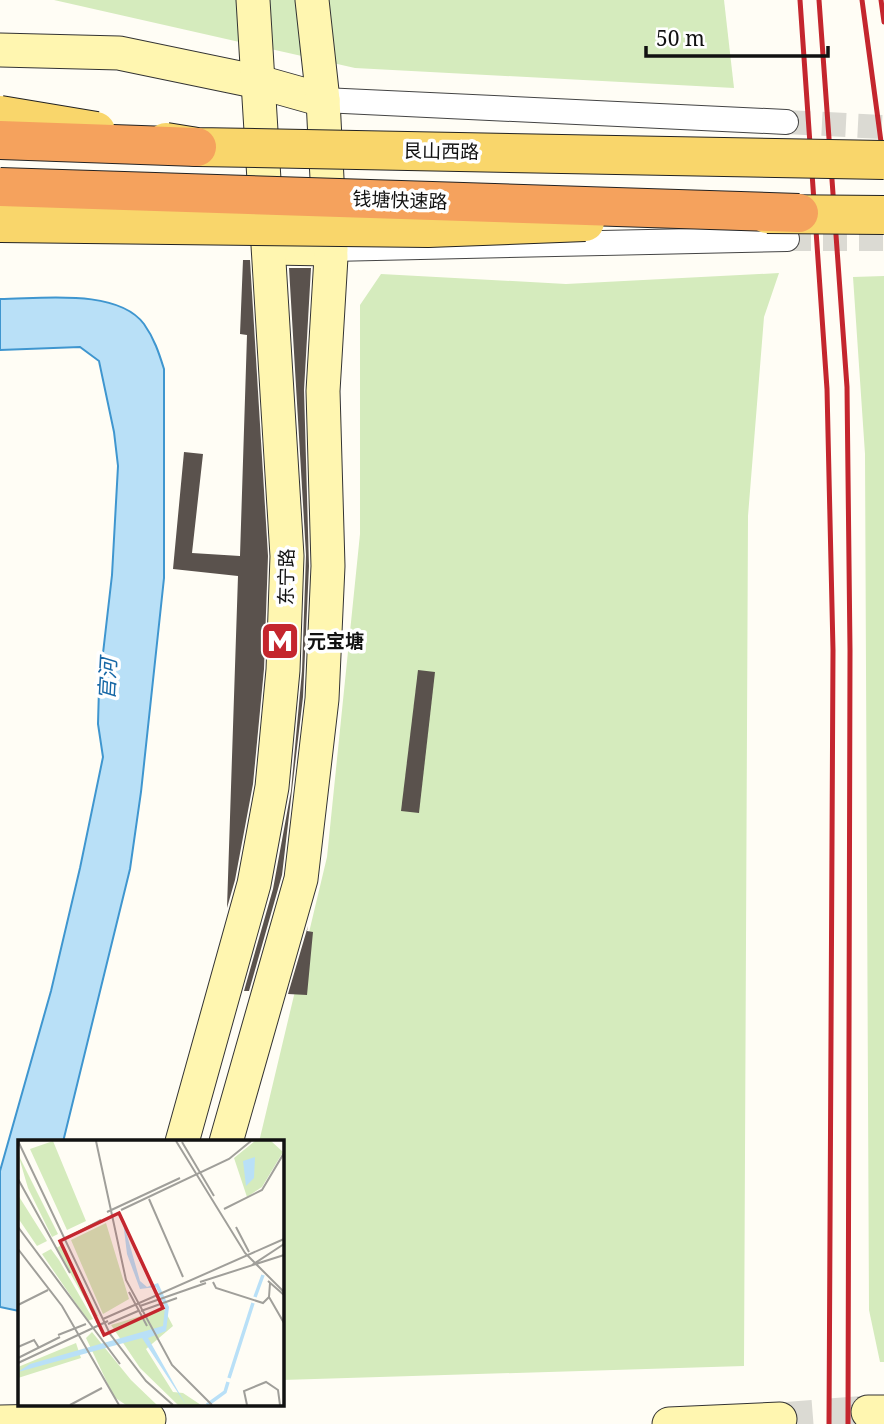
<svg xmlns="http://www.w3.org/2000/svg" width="884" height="1424" viewBox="0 0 884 1424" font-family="'Noto Serif','Noto Sans SC',serif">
	<rect width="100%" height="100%" fill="#fffdf5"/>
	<!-- green -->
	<g fill="#d5ebbd">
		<path d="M 54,0 L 724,0 L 734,88 L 355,68 Z"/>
		<path d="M 779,273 L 764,317 L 748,516 L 744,1366 L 282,1380 L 282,1142 L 259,1142 L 327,857 L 360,534 L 360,305 L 381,274 L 566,284 Z"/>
		<path d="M 884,276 L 884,1362 L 880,1362 L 869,1310 L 865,454 L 853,277 Z"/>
	</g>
	<!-- water -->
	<path fill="#b9e0f7" stroke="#3f96cf" stroke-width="2" d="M 0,299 C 41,299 117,288 144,324 C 154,338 159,353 164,369 L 164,578 L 141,792 L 130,869 L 63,1142 L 19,1142 L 19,1311 L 0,1307 L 0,1171 L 51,991 L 80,868 L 103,757 L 98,724 L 99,688 L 112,575 L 118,466 L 114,432 L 99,361 L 80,347 L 0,350 Z"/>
	<!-- building -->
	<g fill="#5a524d">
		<path d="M 243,260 L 250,260 L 268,556 L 264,669 L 253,784 L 235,880 L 227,908 L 238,576 L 173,569 L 184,452 L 203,454 L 192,553 L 240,556 L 247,335 L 240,334 Z"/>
		<path d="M 289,268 L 311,268 L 304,390 L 309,566 L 303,697 L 282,875 L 249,991 L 244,991 L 273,889 L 291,791 L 302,671 L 306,555 Z"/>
		<path d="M 418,670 L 435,672 L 419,813 L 401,811 Z"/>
		<path d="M 308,926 L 307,931 L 313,932 L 307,995 L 288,994 Z"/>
	</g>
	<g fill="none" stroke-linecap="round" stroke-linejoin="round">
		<!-- street-tunnel -->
		<g stroke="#dbdad3" stroke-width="24" stroke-dasharray="24 12" stroke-linecap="butt">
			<path d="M 786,122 L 884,127"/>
			<path d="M 787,239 L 884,239"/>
		</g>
		<!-- secondary-tunnel -->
		<path stroke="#dbdad3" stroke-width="33" stroke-dasharray="33 17" stroke-linecap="butt" d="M 780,1419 L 868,1412"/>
		<!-- street casing -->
		<g stroke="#444" stroke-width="26">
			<g id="street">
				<path d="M 323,100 L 786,122"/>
				<path d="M 331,249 L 787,239"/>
			</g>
		</g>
		<!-- secondary casing -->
		<g stroke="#333" stroke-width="35">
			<g id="secondary">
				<path d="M 0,50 L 119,53 L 259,82 L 323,100"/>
				<path d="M 269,248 L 331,249"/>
				<path d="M 182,1142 L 254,884 L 272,787 L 283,670 L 287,556 L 253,0"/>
				<path d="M 226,1142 L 301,879 L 322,699 L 328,566 L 323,391 L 331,257 L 323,100 L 312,0"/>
				<path d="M 868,1412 L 884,1412"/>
				<path d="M 0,1422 L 149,1419"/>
				<path d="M 669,1424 L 780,1419"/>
			</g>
		</g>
		<!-- street -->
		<use href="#street" stroke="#fff" stroke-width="24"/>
		<!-- secondary -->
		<use href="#secondary" stroke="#fff6b0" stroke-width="33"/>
		<!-- rail -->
		<g stroke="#c4262e" stroke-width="5">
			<path d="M 800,0 L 827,389 L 833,650 L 829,1424"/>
			<path d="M 819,0 L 847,387 L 850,650 L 848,1424"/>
			<path d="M 862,0 L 884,164"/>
			<path d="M 881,0 L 884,22"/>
		</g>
		<!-- primary-bridge casing -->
		<g stroke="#222" stroke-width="40" stroke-linecap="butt">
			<g id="primary-bridge">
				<path d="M 0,115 L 96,131"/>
				<path d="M 166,142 L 197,147 L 884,160"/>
				<path d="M 767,214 L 884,215"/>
				<path d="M 0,223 L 428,228 L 585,222"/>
			</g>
		</g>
		<!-- highway-bridge casing -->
		<g stroke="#222" stroke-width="40" stroke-linecap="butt">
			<g id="highway-bridge">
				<path d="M 0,140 L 197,147"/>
				<path d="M 0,187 L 799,213"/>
			</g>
		</g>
		<!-- primary-bridge -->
		<use href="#primary-bridge" stroke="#f9d66b" stroke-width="38"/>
		<!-- highway-bridge -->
		<use href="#highway-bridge" stroke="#f5a25d" stroke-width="38"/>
	</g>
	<!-- icons -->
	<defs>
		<g id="metro-square" transform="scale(2.0125)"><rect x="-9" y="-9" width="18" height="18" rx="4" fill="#c4262e" stroke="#fff"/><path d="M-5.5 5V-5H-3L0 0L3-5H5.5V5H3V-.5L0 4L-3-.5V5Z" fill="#fff"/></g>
	</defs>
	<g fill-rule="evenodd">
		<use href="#metro-square" x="280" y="641"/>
	</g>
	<g text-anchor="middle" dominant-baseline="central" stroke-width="7" stroke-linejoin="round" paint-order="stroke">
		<!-- street labels -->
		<g font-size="19" fill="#111" stroke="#fff">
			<text transform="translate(441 151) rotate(1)">艮山西路</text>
			<text transform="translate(400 200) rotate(2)">钱塘快速路</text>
			<text transform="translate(286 577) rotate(-89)">东宁路</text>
		</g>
		<!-- poi labels -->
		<g font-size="19" font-weight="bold" fill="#111" stroke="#fff" text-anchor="start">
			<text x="307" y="641">元宝塘</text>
		</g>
		<!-- water labels -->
		<g font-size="21" font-style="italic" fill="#1768a6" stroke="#fff">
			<text transform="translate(107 679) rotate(-87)">官河</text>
		</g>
	</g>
	<!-- overview -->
	<g transform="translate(18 1140)">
		<rect width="266" height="266" fill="#fffdf5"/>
		<path d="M 35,1 L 68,81 L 49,90 L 12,9 ZM 237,1 L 253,1 L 265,12 L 244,47 L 229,57 L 216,18 ZM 0,14 L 40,94 L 34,97 L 10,48 ZM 0,55 L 29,101 L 19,106 L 0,78 ZM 88,83 L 111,159 L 85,174 L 53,100 ZM 44,105 L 80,176 L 77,177 L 38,108 ZM 33,109 L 41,120 L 75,179 L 70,181 L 24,114 ZM 146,169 L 155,186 L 128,209 L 155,252 L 165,253 L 183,265 L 160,265 L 122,228 L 93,185 ZM 74,192 L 113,240 L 139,265 L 108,265 L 96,257 L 68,198 ZM 58,203 L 63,218 L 0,238 L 0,227 Z" fill="#d5ebbd"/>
		<path d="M 237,17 L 236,38 L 228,46 L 225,21 ZM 105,81 L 122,141 L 129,147 L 140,143 L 151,167 L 148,191 L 130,198 L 168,265 L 124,198 L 0,232 L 12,224 L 145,186 L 147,167 L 138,147 L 122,149 L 109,114 Z" fill="#b9e0f7"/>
		<path fill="none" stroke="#b9e0f7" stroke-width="3.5" d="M 237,157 L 245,135M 211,238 L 235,163M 189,265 L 207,252 L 210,242"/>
		<path fill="none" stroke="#a09f9a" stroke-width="2" d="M 0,1 L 92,194 L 128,241 L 155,265M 78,1 L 108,140 L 154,225 L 194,265M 158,1 L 227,113 L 266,152M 164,2 L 196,56M 0,39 L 52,133M 131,59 L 165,137M 206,69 L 244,50 L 266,13M 103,70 L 211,19 L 233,1M 89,72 L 162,38M 0,87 L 102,224M 218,87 L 231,112M 49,98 L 83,80M 0,109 L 44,166 L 101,265M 234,125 L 266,104M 250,141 L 266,155M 182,142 L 266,115M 195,142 L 198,148 L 245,163 L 251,157M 252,143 L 251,157 L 266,183M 111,152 L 129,186M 0,165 L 30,150M 122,166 L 188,143M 123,171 L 159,158M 85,179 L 266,99M 90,184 L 120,171M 40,195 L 68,184M 0,207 L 16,200 L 21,208M 0,218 L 42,197M 0,223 L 90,181M 52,265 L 84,248M 229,265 L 226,251 L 248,242 L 260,250 L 262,265"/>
		<path fill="#c4262e" fill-opacity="0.15" stroke="#c4262e" stroke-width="3.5" d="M 101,73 L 145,168 L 86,195 L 42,101 Z"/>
		<rect width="266" height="266" fill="none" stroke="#111" stroke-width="3.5"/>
	</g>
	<!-- scale -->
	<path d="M646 46v10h182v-10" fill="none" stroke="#111111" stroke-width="3.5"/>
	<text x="656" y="46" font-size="21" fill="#111111" stroke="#ffffff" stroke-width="5" paint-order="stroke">50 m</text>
</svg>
